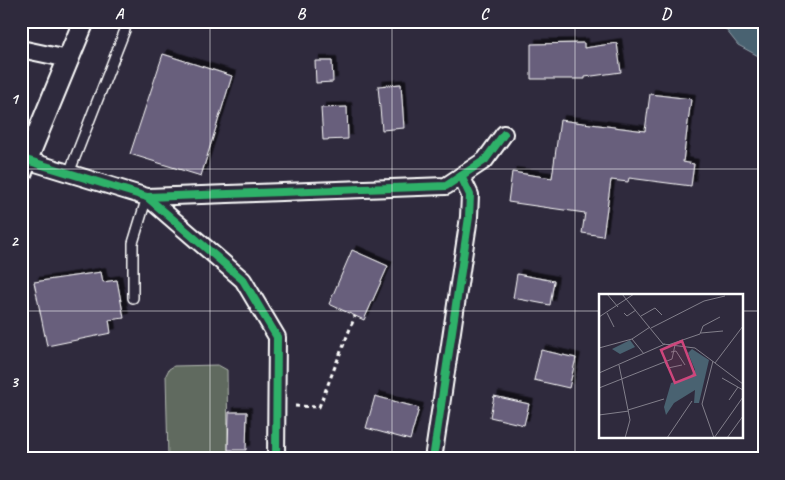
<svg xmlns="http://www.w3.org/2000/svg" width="785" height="480" viewBox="0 0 785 480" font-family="Caveat,sans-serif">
	<defs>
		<filter id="shadow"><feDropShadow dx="4.5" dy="-4.5" stdDeviation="0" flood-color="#0009"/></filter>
	</defs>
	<rect width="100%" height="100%" fill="#2f2a3d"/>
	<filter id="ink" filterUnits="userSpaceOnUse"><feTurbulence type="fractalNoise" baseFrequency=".02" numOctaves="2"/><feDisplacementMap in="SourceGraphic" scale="10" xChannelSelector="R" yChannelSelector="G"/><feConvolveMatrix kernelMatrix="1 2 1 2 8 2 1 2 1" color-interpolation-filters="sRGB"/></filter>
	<g filter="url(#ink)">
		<!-- green -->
		<path fill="#606b5f" stroke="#b0b5af" d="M 218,365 L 227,370 L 228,459 L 168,459 L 166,375 L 169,369 L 174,366 Z"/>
		<!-- water -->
		<g fill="#496271" stroke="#92a1aa">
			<path d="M 719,21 L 764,21 L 764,59 L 738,45 Z"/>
			<path d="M 764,259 L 764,459 L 759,459 L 762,438 L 762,267 Z"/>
		</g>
		<!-- building -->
		<g fill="#685e7b" stroke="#fff" filter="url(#shadow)">
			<path d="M 584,43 L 584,48 L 617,43 L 621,72 L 585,77 L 585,79 L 531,79 L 531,44 Z"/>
			<path d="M 163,54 L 232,76 L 201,176 L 130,154 Z"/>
			<path d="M 315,61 L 332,61 L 333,82 L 316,83 Z"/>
			<path d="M 401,84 L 404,128 L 382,130 L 378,86 Z"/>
			<path d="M 650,94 L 691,99 L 683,162 L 694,164 L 691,186 L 629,178 L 628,182 L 611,180 L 603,236 L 582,233 L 585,213 L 508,202 L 512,172 L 552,178 L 560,120 L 645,131 Z"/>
			<path d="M 347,107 L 348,139 L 323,140 L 321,108 Z"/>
			<path d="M 352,250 L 388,266 L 364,320 L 329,304 Z"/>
			<path d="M 101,272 L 103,282 L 117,280 L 124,318 L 109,320 L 111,333 L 47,346 L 34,282 Z"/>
			<path d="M 517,274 L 554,281 L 550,305 L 513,298 Z"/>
			<path d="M 541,350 L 576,358 L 569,388 L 534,380 Z"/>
			<path d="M 375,396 L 419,408 L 410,440 L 366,428 Z"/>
			<path d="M 494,396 L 529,404 L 524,425 L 490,417 Z"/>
			<path d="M 229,412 L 247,412 L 246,450 L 228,450 Z"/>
		</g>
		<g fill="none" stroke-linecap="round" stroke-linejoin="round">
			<!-- service casing -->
			<g stroke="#fff" stroke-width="12">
				<g id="service">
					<path d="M 69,173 L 125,30"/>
					<path d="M 133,298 L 133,243 L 147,197"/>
				</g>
			</g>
			<!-- minor casing -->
			<g stroke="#fff" stroke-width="20">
				<g id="minor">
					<path d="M 21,49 L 68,59"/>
					<path d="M 26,160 L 147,197 L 243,280 L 277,337 L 276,459"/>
					<path d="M 147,197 L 446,186 L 485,160 L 504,134"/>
					<path d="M 433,459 L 469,217 L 470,195 L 461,176"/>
				</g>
			</g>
			<!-- tertiary casing -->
			<g stroke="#fff" stroke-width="24">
				<path id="tertiary" d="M 21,174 L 84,21"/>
			</g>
			<!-- path -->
			<path stroke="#fff" stroke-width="3" stroke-dasharray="4 4" stroke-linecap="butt" d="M 295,406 L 319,407 L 355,316"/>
			<!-- service -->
			<use href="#service" stroke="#2f2a3d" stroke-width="9"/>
			<!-- minor -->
			<use href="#minor" stroke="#2f2a3d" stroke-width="16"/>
			<!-- tertiary -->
			<use href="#tertiary" stroke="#2f2a3d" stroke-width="20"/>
			<!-- cycleway casing -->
			<g stroke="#2f2a3d" stroke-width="11">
				<g id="cycleway">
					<path d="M 26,160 L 147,197 L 243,280 L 277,337 L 276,459"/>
					<path d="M 147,197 L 446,186 L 485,160 L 504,134"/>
					<path d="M 433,459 L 469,217 L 470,195 L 461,176"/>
				</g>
			</g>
			<!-- cycleway -->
			<use href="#cycleway" stroke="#2db169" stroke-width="8"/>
		</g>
	</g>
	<!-- grid -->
	<path fill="none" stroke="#fff" stroke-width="1" stroke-opacity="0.55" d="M 210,21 L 210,459M 392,21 L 392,459M 575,21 L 575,459M 21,169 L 764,169M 21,311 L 600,311M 741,311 L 764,311"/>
	<!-- overview -->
	<g transform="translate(599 294)">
		<rect width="144" height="144" fill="#2f2a3d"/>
		<path d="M 31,46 L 36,53 L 21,60 L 13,55 ZM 93,55 L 110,66 L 100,109 L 95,109 L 96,96 L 75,109 L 67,121 L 65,113 L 72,89 L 90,84 L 96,76 L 89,59 Z" fill="#496271"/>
		<path fill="none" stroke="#827f8b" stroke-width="1" d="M 8,0 L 19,13M 23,0 L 64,50 L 96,54 L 144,90M 8,19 L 15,33M 25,19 L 28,22 L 37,16M 42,22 L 56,14 L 63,21M 0,23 L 35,0M 52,34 L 105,7 L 126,2M 102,39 L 124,37M 33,45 L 45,60M 69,51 L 101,40 L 104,32 L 121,23M 0,54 L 33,45 L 51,33M 72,58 L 77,57 L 86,71M 114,67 L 103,110 L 115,144 L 144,103M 66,68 L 69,74 L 83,71M 116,69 L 144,32M 20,71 L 31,126 L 26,144M 0,79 L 66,50M 123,84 L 144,96M 0,94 L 73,65 L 76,51M 130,106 L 139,93M 29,116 L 65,105M 0,121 L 30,117M 68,144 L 93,107M 128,144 L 144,122"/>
		<path fill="#ce467c" fill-opacity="0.15" stroke="#ce467c" stroke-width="2.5" d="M 83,47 L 96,81 L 76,89 L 62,56 Z"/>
		<rect width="144" height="144" fill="none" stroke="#fff" stroke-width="2.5"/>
	</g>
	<!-- margin -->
	<rect width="785" height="480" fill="none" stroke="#2f2a3d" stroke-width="55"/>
	<rect x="28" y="28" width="730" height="424" fill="none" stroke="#fff" stroke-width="2"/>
	<g font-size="16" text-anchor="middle" font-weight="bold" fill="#fff">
		<text x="119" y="19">A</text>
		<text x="301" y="19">B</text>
		<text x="484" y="19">C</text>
		<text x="666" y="19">D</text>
		<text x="14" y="104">1</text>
		<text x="14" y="246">2</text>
		<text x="14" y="387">3</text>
	</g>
</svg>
